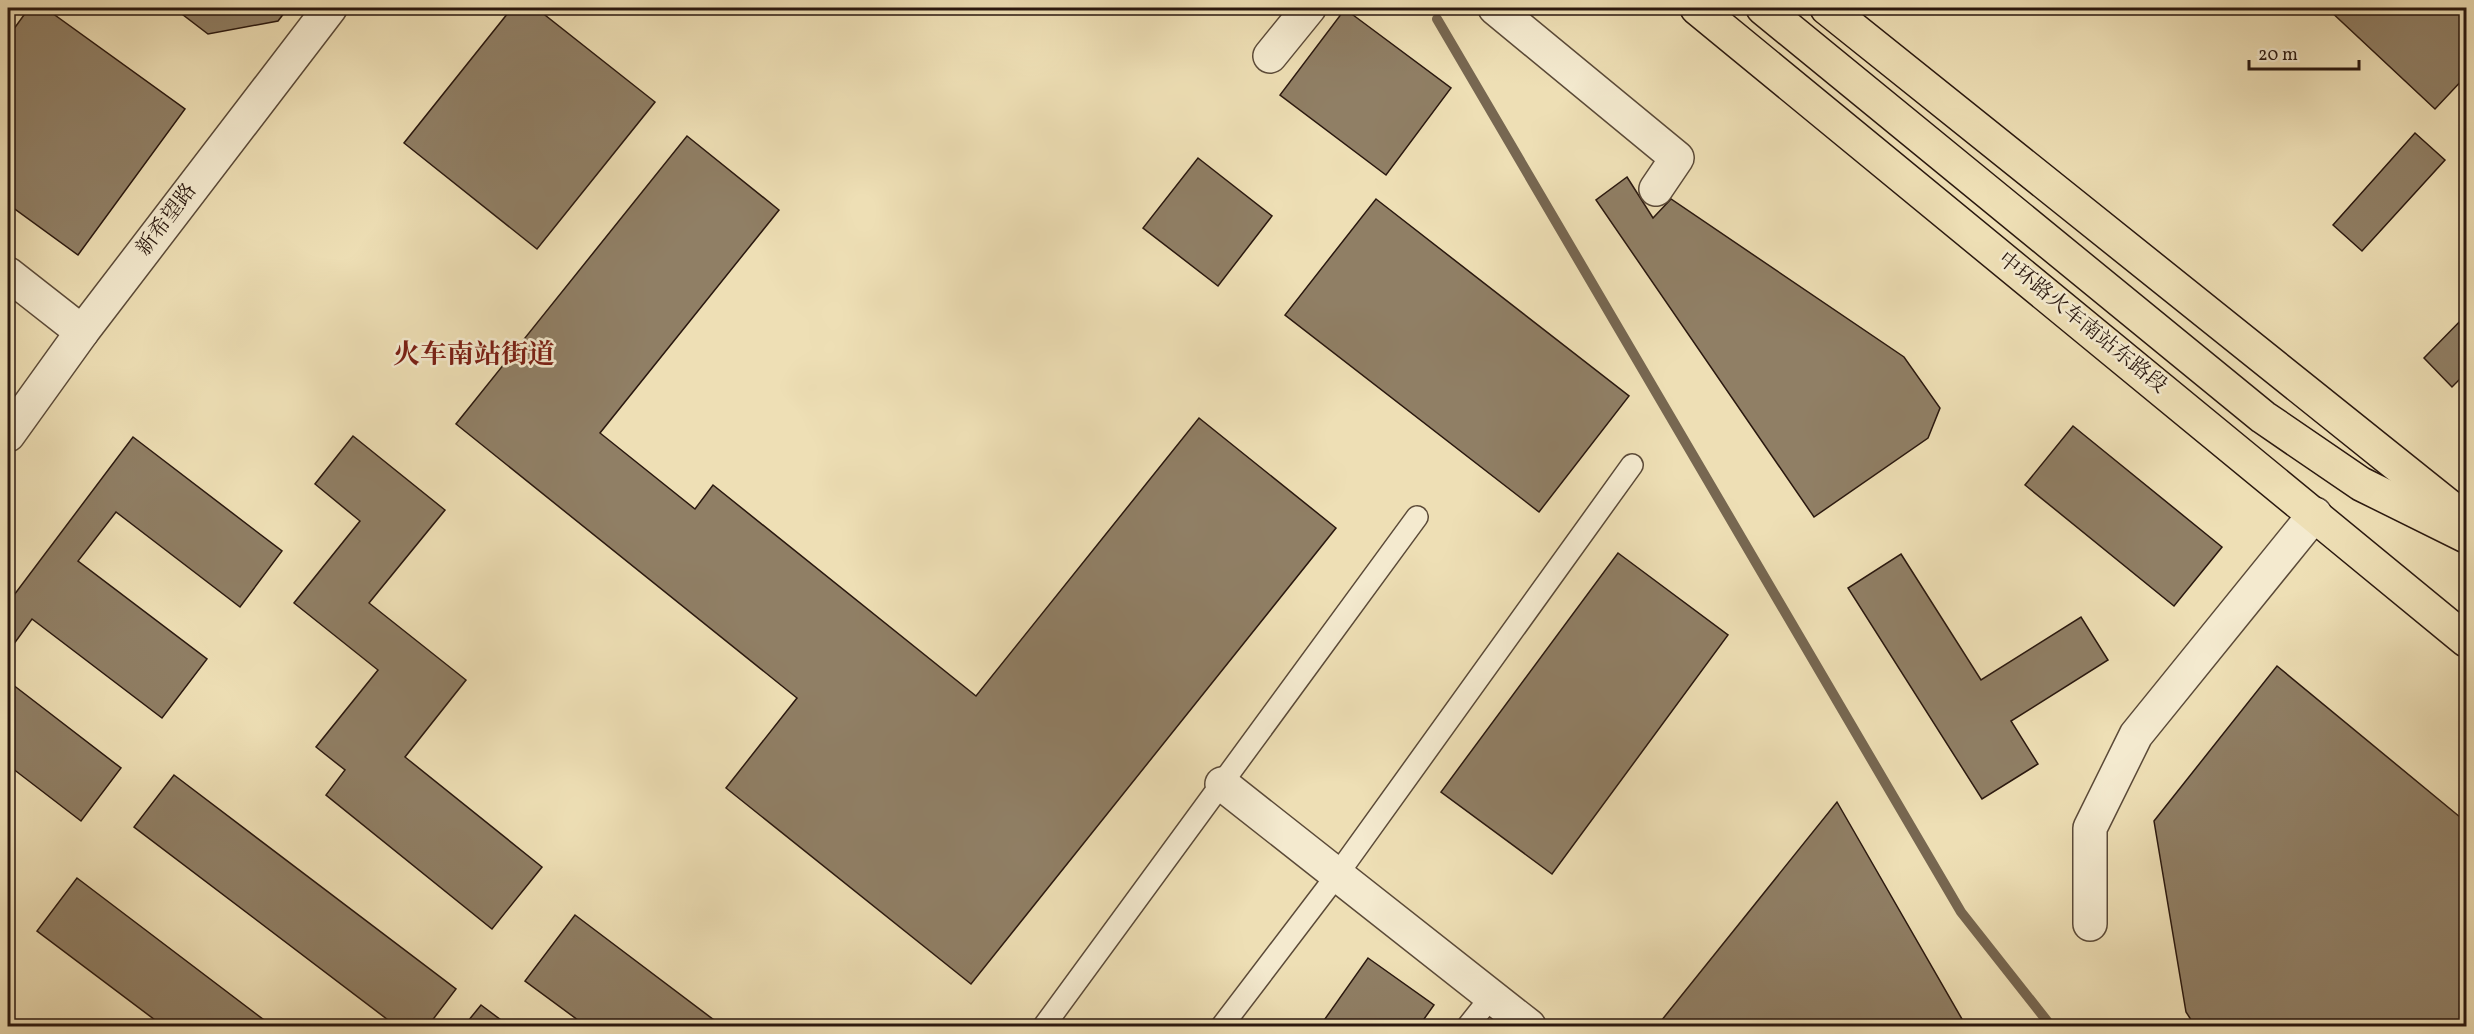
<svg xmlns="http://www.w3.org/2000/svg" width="2474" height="1034" viewBox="0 0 2474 1034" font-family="Vollkorn,'Noto Serif SC',serif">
	<rect width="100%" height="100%" fill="#eedfb5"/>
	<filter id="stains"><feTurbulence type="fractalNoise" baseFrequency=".00333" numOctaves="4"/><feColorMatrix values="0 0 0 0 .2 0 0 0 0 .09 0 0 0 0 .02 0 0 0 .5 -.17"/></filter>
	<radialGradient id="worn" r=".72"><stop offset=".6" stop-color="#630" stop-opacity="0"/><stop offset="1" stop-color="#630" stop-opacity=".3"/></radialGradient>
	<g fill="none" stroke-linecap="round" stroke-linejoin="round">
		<!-- stream -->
		<path stroke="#776751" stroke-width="10" d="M 1437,19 L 1961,912 L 2051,1026"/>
	</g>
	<!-- building -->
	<g fill="#907f65" stroke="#2a180f" stroke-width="1.5">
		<path d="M 29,8 L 45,8 L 185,109 L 78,255 L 8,204 L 8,37 Z"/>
		<path d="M 174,8 L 288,8 L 278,21 L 208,34 Z"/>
		<path d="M 512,8 L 536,8 L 655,102 L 537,249 L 404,143 Z"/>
		<path d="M 2327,8 L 2466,8 L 2466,76 L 2435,109 Z"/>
		<path d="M 1345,9 L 1451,88 L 1386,175 L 1280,95 Z"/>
		<path d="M 2415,133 L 2445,160 L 2362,251 L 2333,225 Z"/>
		<path d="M 687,136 L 779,210 L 600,433 L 695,509 L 713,485 L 976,696 L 1199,418 L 1336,528 L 971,984 L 726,788 L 797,698 L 456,424 Z"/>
		<path d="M 1198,158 L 1272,216 L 1218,286 L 1143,228 Z"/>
		<path d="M 1627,177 L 1653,218 L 1671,199 L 1904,357 L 1940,408 L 1928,438 L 1814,517 L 1596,200 Z"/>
		<path d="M 1376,199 L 1629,396 L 1539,512 L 1285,315 Z"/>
		<path d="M 2466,315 L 2466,373 L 2452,387 L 2424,358 Z"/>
		<path d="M 2073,426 L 2222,547 L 2174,606 L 2025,485 Z"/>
		<path d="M 353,436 L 445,510 L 369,603 L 466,680 L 405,757 L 542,867 L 492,929 L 326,795 L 345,770 L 316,747 L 378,670 L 294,603 L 360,521 L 315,484 Z"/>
		<path d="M 133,437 L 282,551 L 240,607 L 116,512 L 78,561 L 207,659 L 162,718 L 32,619 L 8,652 L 8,603 Z"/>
		<path d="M 1618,553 L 1728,635 L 1552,874 L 1441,792 Z"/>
		<path d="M 1901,554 L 1981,680 L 2081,617 L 2108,660 L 2011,721 L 2038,764 L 1982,799 L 1848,588 Z"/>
		<path d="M 2277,666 L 2466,822 L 2466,1026 L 2195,1026 L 2186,1012 L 2154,821 Z"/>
		<path d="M 8,681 L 121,768 L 81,821 L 8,765 Z"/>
		<path d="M 174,775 L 456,989 L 428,1026 L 396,1026 L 134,827 Z"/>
		<path d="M 1837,802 L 1966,1026 L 1657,1026 Z"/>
		<path d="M 77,878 L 272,1026 L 163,1026 L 37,931 Z"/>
		<path d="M 575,915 L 722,1026 L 586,1026 L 525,981 Z"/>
		<path d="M 1368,958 L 1434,1005 L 1419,1026 L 1320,1026 Z"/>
		<path d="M 481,1005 L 509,1026 L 464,1026 Z"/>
	</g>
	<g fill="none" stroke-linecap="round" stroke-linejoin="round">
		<!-- lane casing -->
		<g stroke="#5b4a38" stroke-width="24">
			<g id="lane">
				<path d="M 1044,1026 L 1417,517"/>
				<path d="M 1222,1026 L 1337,875 L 1632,465"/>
				<path d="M 1468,1026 L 1491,997"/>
			</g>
		</g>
		<!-- street casing -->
		<g stroke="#5b4a38" stroke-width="36">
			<g id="street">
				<path d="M 1495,8 L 1677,158 L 1656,189"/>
				<path d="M 1270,56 L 1309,8"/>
				<path d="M 8,274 L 82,332"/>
				<path d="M 8,435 L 82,332 L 330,8"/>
				<path d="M 1222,784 L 1529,1026"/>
				<path d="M 2090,924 L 2090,828 L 2136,735 L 2315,514"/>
			</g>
		</g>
		<!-- primary casing -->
		<g stroke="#2a180f" stroke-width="36">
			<g id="primary">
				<path d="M 1697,8 L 2466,640"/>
				<path d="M 1827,8 L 2466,520"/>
			</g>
		</g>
		<!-- highway casing -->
		<g stroke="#2a180f" stroke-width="36">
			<path id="highway" d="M 1763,8 L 2263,417 L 2361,484 L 2466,536"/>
		</g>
		<!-- lane -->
		<use href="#lane" stroke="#f4eacf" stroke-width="21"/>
		<!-- street -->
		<use href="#street" stroke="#f4eacf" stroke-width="33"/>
		<!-- primary -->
		<use href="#primary" stroke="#eedfb5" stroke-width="33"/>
		<!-- highway -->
		<use href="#highway" stroke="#eedfb5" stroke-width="33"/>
	</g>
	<g text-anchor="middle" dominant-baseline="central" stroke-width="5" stroke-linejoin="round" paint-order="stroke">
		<!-- street labels -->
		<g font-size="21" fill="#2a180f" stroke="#f4eacf">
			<text transform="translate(167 220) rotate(-53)">新希望路</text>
			<text transform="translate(2082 323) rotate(39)">中环路火车南站东路段</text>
		</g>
		<!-- district labels -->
		<g font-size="27" font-weight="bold" fill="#7a1f14" stroke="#f4eacf">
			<text x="474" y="356">火车南站街道</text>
		</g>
	</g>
	<!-- margin -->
	<rect width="2474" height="1034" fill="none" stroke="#eedfb5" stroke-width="30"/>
	<rect x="9" y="9" width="2456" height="1016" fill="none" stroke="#2a180f" stroke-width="3"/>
	<rect x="15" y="15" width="2444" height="1004" fill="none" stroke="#2a180f" stroke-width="1.5"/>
	<!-- scale -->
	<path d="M2249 60v9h110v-9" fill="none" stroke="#2a180f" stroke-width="3"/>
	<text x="2258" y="60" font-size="18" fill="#2a180f" stroke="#f4eacf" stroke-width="4.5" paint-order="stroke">20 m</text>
	<rect width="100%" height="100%" filter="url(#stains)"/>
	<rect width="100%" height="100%" fill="url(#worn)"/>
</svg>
